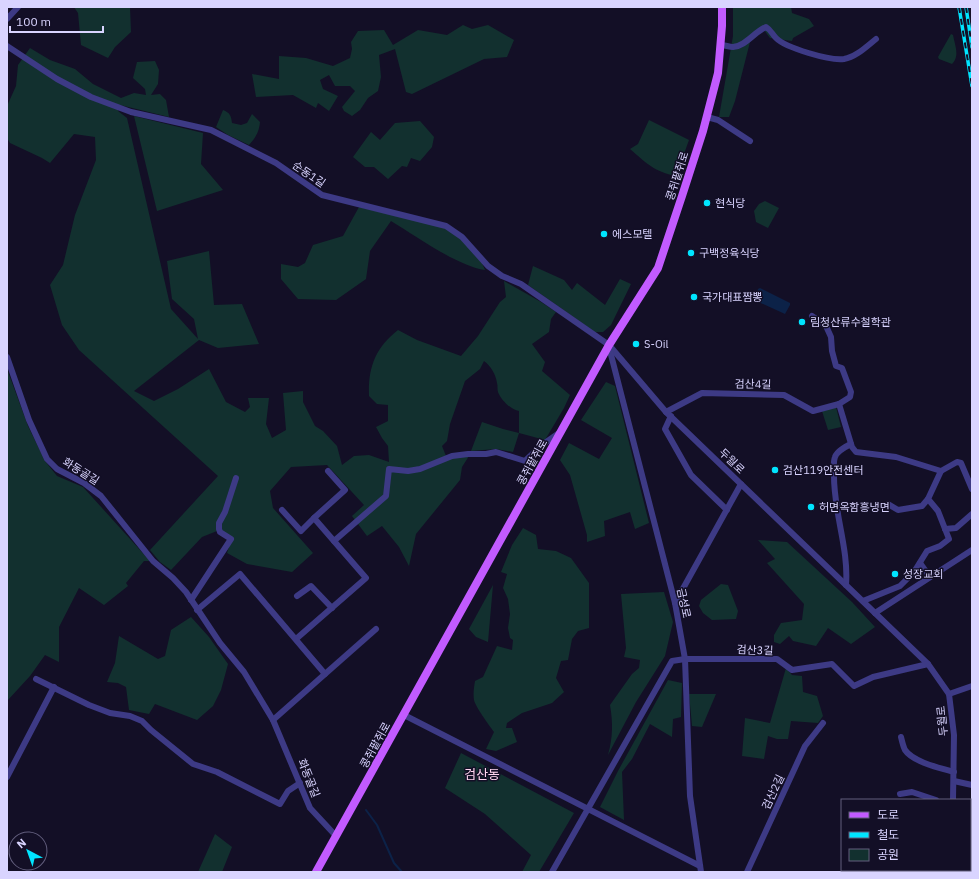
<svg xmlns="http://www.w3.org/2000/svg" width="979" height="879" viewBox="0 0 979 879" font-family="'IBM Plex Sans','Noto Sans KR',sans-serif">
	<rect width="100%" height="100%" fill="#130f26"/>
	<!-- green -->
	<g fill="#12302f">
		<path d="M 74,7 L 130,7 L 131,32 L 115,47 L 108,58 L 81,45 L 78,13 Z"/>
		<path d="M 733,7 L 791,7 L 792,13 L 809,19 L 814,26 L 793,38 L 792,41 L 770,38 L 764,30 L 750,42 L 735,101 L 729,117 L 719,117 L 733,36 Z"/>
		<path d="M 463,25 L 472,29 L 488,25 L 514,40 L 507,57 L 484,59 L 412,94 L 406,92 L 395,49 L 379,55 L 381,77 L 378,91 L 368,98 L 360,110 L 352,116 L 344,111 L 342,107 L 355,91 L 350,86 L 335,86 L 329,75 L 320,80 L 323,89 L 338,96 L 329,111 L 318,103 L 316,108 L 293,95 L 256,97 L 252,74 L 279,79 L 279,56 L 306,58 L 333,66 L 350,58 L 352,49 L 351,42 L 358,31 L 384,30 L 393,45 L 418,30 L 447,35 Z"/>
		<path d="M 951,34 L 953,35 C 955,46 960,56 952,64 L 939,59 L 938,57 Z"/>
		<path d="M 30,48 L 50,60 L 75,69 L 93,84 L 121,98 L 134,93 L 146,95 L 145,89 L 133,78 L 137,62 L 155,61 L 159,70 L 158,84 L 151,95 L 160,94 L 166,100 L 169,117 L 120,105 L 118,111 L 127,118 L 171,309 L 198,339 L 194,319 L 172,299 L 167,261 L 209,251 L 214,305 L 242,304 L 259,344 L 218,348 L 199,340 L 134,391 L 154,401 L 178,389 L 209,369 L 226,402 L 245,412 L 250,407 L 248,398 L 269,398 L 266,424 L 272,438 L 286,430 L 283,393 L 303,391 L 303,402 L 315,426 L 323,431 L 337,446 L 342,465 L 354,456 L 369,455 L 389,462 L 388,446 L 382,438 L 376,427 L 388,421 L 388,405 L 377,404 L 369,396 C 368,368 375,348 398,330 L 417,340 L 461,356 L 478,336 L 500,302 L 506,297 L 504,281 L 541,302 L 556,312 L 551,319 L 549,332 L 532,344 L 545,362 L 542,371 L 570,395 L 564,408 L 545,440 L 519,433 L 513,452 L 496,449 L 471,451 L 482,422 L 503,429 L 519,433 L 519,411 C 511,410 501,400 498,392 C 497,389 498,386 497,383 C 496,375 491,366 484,361 L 480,369 L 465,381 L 450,424 L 447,441 L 442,446 L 446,456 L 469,456 L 462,467 L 460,480 L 416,534 L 409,566 L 399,547 L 382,526 L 367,536 L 352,516 L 364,505 L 327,465 L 291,467 L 270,491 L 273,508 L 313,553 L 292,572 L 247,564 L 227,553 L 232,538 L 217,531 L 202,537 L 171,570 L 160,562 L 150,550 L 218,476 L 79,350 L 62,325 L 50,285 L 63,265 L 75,215 L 96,160 L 95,137 L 74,134 L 50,163 L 42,158 L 10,143 L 7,138 L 7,106 L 16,86 L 18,65 Z"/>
		<path d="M 223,110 C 230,113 231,115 232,123 L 241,125 L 247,123 L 252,114 L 260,122 C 259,132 256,137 249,145 L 228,135 L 216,127 Z"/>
		<path d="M 134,116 L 203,133 L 201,164 L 223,190 L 157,211 Z"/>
		<path d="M 649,120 L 689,140 L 676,176 C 655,172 646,163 630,149 L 638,144 Z"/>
		<path d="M 420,121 L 434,137 L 432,147 L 420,161 L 411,158 L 407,167 L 402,166 L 388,179 L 374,167 L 365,167 L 353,157 L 371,132 L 380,140 L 395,123 Z"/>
		<path d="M 765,201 L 779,208 L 768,228 L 756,222 L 754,211 L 759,204 Z"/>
		<path d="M 359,207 L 446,228 L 461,239 L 482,263 L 485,270 C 457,266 416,236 391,221 L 370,251 L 366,279 L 336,300 L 298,299 L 281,279 L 281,264 L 298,267 L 305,263 L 313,245 L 343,236 Z"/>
		<path d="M 533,266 L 564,280 L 572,290 L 577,283 L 605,305 L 620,279 L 631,284 L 611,325 L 603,332 L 595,332 L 528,285 Z"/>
		<path d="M 7,369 L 28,426 L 45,461 L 57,476 L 83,487 L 150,561 L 144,561 L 126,583 L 128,586 L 104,605 L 79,588 L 59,627 L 59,662 L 45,655 L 30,676 L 7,701 Z"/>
		<path d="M 606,382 L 615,386 L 649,523 L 635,529 L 630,512 L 604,521 L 605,536 L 587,542 L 587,535 L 570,475 L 560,460 L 569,443 L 599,459 L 612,438 L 581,420 Z"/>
		<path d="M 836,407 L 841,427 L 828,430 L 822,411 Z"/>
		<path d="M 523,528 L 536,535 L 538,549 L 556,551 L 571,558 L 589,583 L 589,628 L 578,631 L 572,639 L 568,660 L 561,661 L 556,678 L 564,692 L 552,703 L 522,713 L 507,723 L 506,728 L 512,728 L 517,742 L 496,751 L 486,749 L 494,732 C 489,725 475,706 474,700 C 473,694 474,687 475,681 L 483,677 L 497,646 L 512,650 L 513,640 L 510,638 L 508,628 L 510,614 L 508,599 L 503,588 L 507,574 L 501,572 L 512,545 Z"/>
		<path d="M 758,540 L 787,542 L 852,602 L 875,627 L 851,644 L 828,628 L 816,646 L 793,641 L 789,636 L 780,644 L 774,642 L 774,635 L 781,623 L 802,620 L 804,604 L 767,563 L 775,559 Z"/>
		<path d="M 721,584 L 728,585 L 738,611 L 736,619 L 712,620 L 703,613 L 699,606 L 701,600 Z"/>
		<path d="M 493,585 L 488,642 L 476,637 L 469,629 Z"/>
		<path d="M 664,592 L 673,622 L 665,656 L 636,702 L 608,755 C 613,737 613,723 610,705 L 632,674 L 639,668 L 640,660 L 624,657 L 626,648 L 621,594 Z"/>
		<path d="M 191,617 L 209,637 L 228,664 L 221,690 L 213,706 L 197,720 L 155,704 L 149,714 L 129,710 L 126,687 L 118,683 L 107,682 L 115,663 L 119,636 L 158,659 L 165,656 L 171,630 Z"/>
		<path d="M 786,668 L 792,675 L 802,676 L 803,692 L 817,696 L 823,716 L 818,723 L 791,721 L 788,739 L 777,739 L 768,736 L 764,759 L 742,756 L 745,718 L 770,723 Z"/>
		<path d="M 668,680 L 682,683 L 681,717 L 673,719 L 672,737 L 650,724 L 632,759 L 622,772 L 624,820 L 600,807 L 618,771 Z"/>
		<path d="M 689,694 L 716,694 L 702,727 L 692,726 Z"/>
		<path d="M 461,753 L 574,813 L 539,872 L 522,872 L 531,855 L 485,814 L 445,788 Z"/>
		<path d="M 215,834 L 232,847 L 222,872 L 198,872 Z"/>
	</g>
	<!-- water -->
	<path fill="#0c2248" d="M 760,288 L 790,303 L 790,305 L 785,314 L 754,300 L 758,289 Z"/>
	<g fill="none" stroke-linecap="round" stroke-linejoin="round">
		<!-- stream -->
		<path stroke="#0c2248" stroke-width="2" d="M 366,810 L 377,825 L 394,863 L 402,872"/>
		<!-- minor -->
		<g stroke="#3d3a85" stroke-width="6">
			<path d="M 7,19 L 18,7"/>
			<path d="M 721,45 C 725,45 729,47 733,47 C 746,46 754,32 766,27 C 771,30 772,34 776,38 C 786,48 830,61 844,59 C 856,57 866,47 876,39"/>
			<path d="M 7,46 L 57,79 L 91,97 L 131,112 L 211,130 L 276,163 L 322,195 L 446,226 L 462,237 L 488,266 L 502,276 L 521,284 L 609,345 L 666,412 L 928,664 L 949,694 L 954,735 L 953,800"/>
			<path d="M 707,117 L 718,120 L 750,141"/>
			<path d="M 812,316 L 826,326 L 831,337 L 832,351 L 836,366 L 842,368 L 851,392 L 850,397 L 839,404"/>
			<path d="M 609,347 L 675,603 L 685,659 L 690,796 L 701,872"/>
			<path d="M 7,357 L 29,420 L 47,459 L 57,469 L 84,483 L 101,496 L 153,561 L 173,578 L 186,592 L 220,643 L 244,672 L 273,720 L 310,808 L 336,836"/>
			<path d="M 666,412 L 702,393 L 784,395 L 813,411 L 839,404 L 852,447 L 856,452 L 896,457 L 941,471 L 928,499 L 938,511 L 949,539 L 940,546 L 927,551 L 914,572 L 900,586 L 863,601"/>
			<path d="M 671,416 L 665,429 L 691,475 L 727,510"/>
			<path d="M 941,471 L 957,462 L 961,463 L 972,489"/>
			<path d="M 888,504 L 898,510 L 922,506 L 928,499"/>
			<path d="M 282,510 L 301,531 L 314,518 L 366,578 L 296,639"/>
			<path d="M 314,518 L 345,490 L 328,471"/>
			<path d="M 945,529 L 956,528 L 972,514"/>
			<path d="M 334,541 L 386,496 L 389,469 L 408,471 L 420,469 L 452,456 L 468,454 L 486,454 L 496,452 L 525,461 L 542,445 L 559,433"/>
			<path d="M 920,563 L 930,577"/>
			<path d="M 846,585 C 849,548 833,511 834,473 C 834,468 833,462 835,457 C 837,451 845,447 851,444"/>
			<path d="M 297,596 L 311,586 L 332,608"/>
			<path d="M 191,600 L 229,542 L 231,539 L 220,532 L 219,529 L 219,523 L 225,512 L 236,478"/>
			<path d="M 675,603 L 741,484"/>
			<path d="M 197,610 L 240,574 L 325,674 L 273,720"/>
			<path d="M 875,613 L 972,550"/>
			<path d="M 325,674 L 376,629"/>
			<path d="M 36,679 L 89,705 L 110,713 L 130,716 L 142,721 L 151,730 L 193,764 L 217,772 L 280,804 L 288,791 L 300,783"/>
			<path d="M 949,694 L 972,686"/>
			<path d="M 404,715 L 700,866"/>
			<path d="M 901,737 C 902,741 903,746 905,750 C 913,762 940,768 954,772"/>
			<path d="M 7,777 L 54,687"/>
			<path d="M 954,781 L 972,785"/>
			<path d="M 900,794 L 912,792 L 936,800"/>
			<path d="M 552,872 L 672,661 L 685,659 L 777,659 L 792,670 L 832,664 L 854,686 L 873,677 L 928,664"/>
			<path d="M 747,872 L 805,746 L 823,723"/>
			<path d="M 934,872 L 935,870"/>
			<path d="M 953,872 L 953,870"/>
		</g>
		<!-- major -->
		<path stroke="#c25bff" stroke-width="8" d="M 316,872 L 609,345 L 658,268 L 682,196 L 703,131 L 718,73 L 722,26 L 722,7"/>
		<!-- rail casing -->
		<g stroke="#00e5ff" stroke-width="3.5">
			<g id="rail">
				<path d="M 959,7 L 972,86"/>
				<path d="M 966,7 L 972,47"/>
			</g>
		</g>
		<!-- rail -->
		<use href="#rail" stroke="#130f26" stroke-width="2" stroke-dasharray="6" stroke-linecap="butt"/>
	</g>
	<!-- markers -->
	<g fill="#00e5ff" stroke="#130f26" stroke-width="1.5">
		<circle cx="707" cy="203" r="4"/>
		<circle cx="604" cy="234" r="4"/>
		<circle cx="691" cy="253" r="4"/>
		<circle cx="694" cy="297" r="4"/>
		<circle cx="802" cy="322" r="4"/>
		<circle cx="636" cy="344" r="4"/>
		<circle cx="775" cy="470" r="4"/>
		<circle cx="811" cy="507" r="4"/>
		<circle cx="895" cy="574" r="4"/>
	</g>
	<g text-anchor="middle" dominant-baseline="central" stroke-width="3" stroke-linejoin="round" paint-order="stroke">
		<!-- street labels -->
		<g font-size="11" fill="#d9d4ff" stroke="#130f26">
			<text transform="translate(309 174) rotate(34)">순동1길</text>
			<text transform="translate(677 176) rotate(-72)">콩쥐팥쥐로</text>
			<text transform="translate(753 384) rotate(1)">검산4길</text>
			<text transform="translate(732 461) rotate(44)">두월로</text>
			<text transform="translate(532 462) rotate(-61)">콩쥐팥쥐로</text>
			<text transform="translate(81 471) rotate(32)">화동골길</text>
			<text transform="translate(684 603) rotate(78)">금성로</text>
			<text transform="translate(755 650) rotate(2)">검산3길</text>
			<text transform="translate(942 721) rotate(-96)">두월로</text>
			<text transform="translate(375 745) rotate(-61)">콩쥐팥쥐로</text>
			<text transform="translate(309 778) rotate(68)">화동골길</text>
			<text transform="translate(773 792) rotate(-65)">검산2길</text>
		</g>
		<!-- poi labels -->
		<g font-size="11" fill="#d9d4ff" stroke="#130f26" text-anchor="start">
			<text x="715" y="203">현식당</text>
			<text x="612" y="234">에스모텔</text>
			<text x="699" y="253">구백정육식당</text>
			<text x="702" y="297">국가대표짬뽕</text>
			<text x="810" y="322">림청산류수철학관</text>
			<text x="644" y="344">S-Oil</text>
			<text x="783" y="470">검산119안전센터</text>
			<text x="819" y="507">허면옥함흥냉면</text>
			<text x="903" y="574">성장교회</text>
		</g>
		<!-- quarter labels -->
		<g font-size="13" fill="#ffd6f0" stroke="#130f26">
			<text x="482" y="774">검산동</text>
		</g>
	</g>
	<!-- border -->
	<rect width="979" height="879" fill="none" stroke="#d9d4ff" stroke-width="16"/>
	<!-- legend -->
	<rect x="841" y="799" width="130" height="72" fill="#130f26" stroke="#625e7d"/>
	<rect x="849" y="812" width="20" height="6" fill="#c25bff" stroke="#625e7d"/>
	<text x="877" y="819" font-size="12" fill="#d9d4ff">도로</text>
	<rect x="849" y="832" width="20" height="6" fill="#00e5ff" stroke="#625e7d"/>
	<text x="877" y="839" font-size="12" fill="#d9d4ff">철도</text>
	<rect x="849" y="849" width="20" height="12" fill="#12302f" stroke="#625e7d"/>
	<text x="877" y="859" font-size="12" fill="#d9d4ff">공원</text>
	<!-- north arrow -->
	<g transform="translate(28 851) rotate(319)"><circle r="19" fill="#130f26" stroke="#625e7d"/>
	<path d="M0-3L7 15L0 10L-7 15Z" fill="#00e5ff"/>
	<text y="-6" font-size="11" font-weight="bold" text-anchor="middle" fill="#d9d4ff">N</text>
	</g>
	<!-- scale -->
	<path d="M10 26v6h93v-6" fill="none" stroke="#d9d4ff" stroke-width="2"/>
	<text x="16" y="26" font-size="12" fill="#d9d4ff" stroke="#130f26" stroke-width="3" paint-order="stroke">100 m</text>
</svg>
